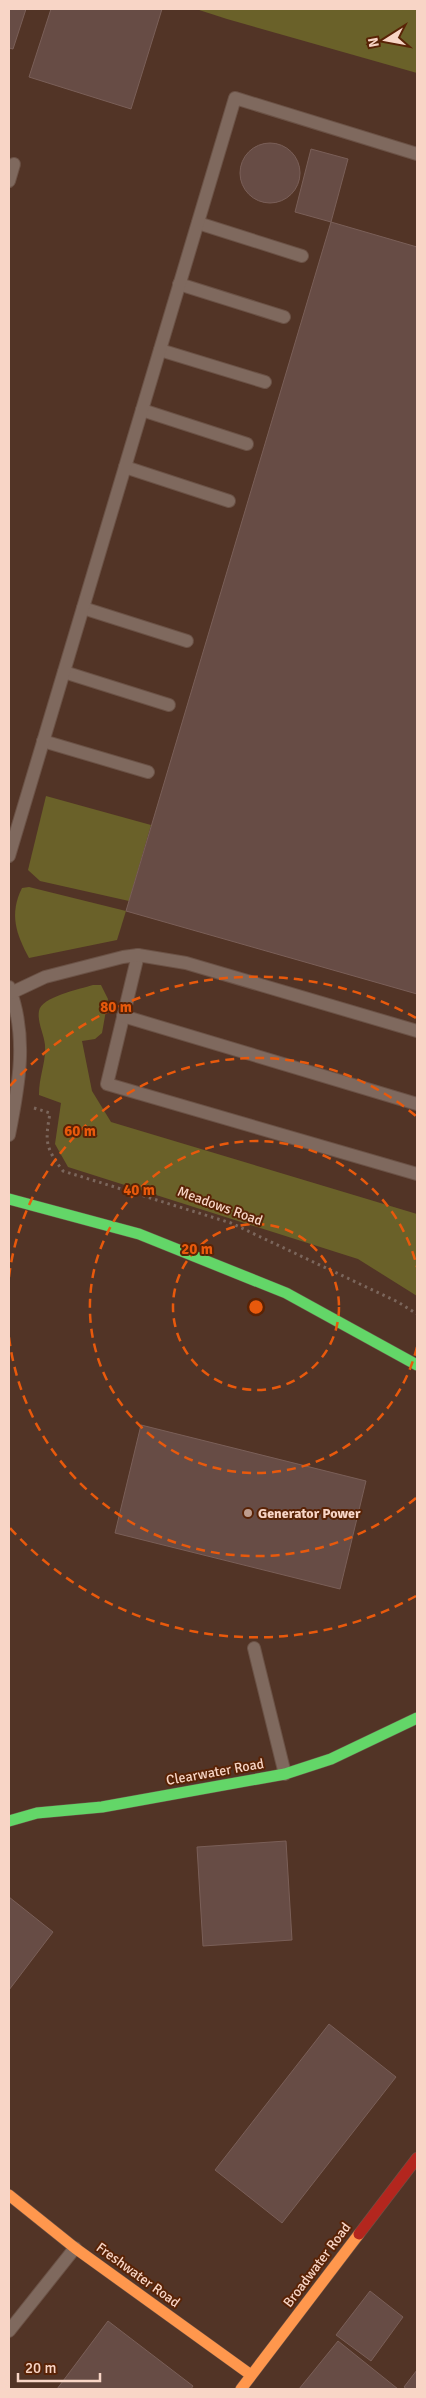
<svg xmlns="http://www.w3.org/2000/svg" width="426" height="2398" viewBox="0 0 426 2398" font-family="Signika,sans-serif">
	<rect width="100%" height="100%" fill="#523426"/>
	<!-- green -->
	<g fill="#6a6129">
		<path d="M 196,9 L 417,9 L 417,73 L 227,19 Z"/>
		<path d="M 46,796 L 151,825 L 129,901 L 40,881 L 28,870 Z"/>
		<path d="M 29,887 L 126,911 L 117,940 L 29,958 C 16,934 9,914 22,888 Z"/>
		<path d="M 93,985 L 101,985 L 108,999 L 102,1033 L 95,1039 L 82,1041 L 92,1091 L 111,1122 L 417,1214 L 417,1296 L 358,1259 L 68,1167 L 55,1144 L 61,1103 L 39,1095 C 39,1075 46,1064 45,1045 C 44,1034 37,1022 39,1011 C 41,997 80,989 93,985 Z"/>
	</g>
	<!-- building -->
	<g fill="#674c45" stroke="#7a5f58">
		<path d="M 9,9 L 26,9 L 13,49 L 9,48 Z"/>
		<path d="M 51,9 L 162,9 L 131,109 L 29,77 Z"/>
		<circle cx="270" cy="173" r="30"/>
		<path d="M 311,149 L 348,159 L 331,222 L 295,212 Z"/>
		<path d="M 331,222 L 417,247 L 417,994 L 126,911 Z"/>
		<path d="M 141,1425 L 366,1481 L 340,1589 L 115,1533 Z"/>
		<path d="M 286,1841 L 292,1940 L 203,1946 L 197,1847 Z"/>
		<path d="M 9,1897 L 53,1932 L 9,1990 Z"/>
		<path d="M 329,2024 L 396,2077 L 282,2223 L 215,2170 Z"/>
		<path d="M 370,2291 L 403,2317 L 371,2361 L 336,2335 Z"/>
		<path d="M 108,2321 L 193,2386 L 191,2389 L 57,2389 Z"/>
		<path d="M 338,2341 L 398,2389 L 299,2389 Z"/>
		<path d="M 417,2370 L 417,2389 L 407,2389 L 404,2387 Z"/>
	</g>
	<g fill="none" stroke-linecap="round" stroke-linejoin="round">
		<!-- lane casing -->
		<g stroke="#6b5246" stroke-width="14">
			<g id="lane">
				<path d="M 9,181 L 14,164"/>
				<path d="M 198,223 L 302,256"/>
				<path d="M 179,284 L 284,317"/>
				<path d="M 160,350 L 265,382"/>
				<path d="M 142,410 L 247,444"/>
				<path d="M 125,467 L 229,501"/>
				<path d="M 83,608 L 187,641"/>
				<path d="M 64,672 L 169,705"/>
				<path d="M 43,741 L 148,772"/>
				<path d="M 9,856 L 235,98 L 417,154"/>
				<path d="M 138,955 L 107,1084 L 417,1174"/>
				<path d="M 9,987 C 28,1036 19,1085 9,1135"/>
				<path d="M 11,993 L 45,977 L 123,957 L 138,955 L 186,963 L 417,1031"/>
				<path d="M 123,1016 L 417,1104"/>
				<path d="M 254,1648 L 285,1774"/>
				<path d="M 9,2331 L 75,2248"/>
			</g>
		</g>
		<!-- fast casing -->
		<g stroke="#6b5246" stroke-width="12">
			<g id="fast">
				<path d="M 9,1199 L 139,1234 L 286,1293 L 417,1365"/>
				<path d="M 9,1821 L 37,1813 L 102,1807 L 285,1774 L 331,1759 L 417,1718"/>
			</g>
		</g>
		<!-- slow casing -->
		<g stroke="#6b5246" stroke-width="12">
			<g id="slow">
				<path d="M 9,2195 L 75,2248 L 251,2375"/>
				<path d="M 241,2389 L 359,2234"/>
			</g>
		</g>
		<!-- jam casing -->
		<g stroke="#6b5246" stroke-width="12">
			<path id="jam" d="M 359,2234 L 417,2158"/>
		</g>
		<!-- path -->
		<path stroke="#7b665c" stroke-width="3" stroke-dasharray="2.5 4" stroke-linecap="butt" d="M 34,1108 L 50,1113 C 45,1142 45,1147 63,1171 L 231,1223 L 398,1302 L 417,1314"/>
		<!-- lane -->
		<use href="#lane" stroke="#7f695e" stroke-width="12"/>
		<!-- fast -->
		<use href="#fast" stroke="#63d668" stroke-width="11"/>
		<!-- slow -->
		<use href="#slow" stroke="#ff974d" stroke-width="11"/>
		<!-- jam -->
		<use href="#jam" stroke="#b3261e" stroke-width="11"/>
	</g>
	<!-- distance rings -->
	<g fill="none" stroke="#e8590c" stroke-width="2.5" stroke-dasharray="9 6">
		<circle cx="256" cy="1307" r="83"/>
		<path d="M417 1347A166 166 0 1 1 417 1267"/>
		<path d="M416 1498A249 249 0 0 1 9 1337M9 1277A249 249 0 0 1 416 1116"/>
		<path d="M416 1596A331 331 0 0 1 10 1528M10 1086A331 331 0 0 1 416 1018"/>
	</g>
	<!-- markers -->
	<circle fill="#be9d8e" stroke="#592306" stroke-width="2" cx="248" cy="1513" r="5"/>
	<g text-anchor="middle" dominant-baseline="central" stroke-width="4" stroke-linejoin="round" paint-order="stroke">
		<!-- street labels -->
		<g font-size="14" fill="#f8d5c6" stroke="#592306">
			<text transform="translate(220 1206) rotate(20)">Meadows Road</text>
			<text transform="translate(215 1772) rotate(-10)">Clearwater Road</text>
			<text transform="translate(317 2265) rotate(-53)">Broadwater Road</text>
			<text transform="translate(138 2275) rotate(36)">Freshwater Road</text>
		</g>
		<!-- poi labels -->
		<g font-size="14" font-weight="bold" fill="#f8d5c6" stroke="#592306" text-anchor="start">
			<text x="258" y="1513">Generator Power</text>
		</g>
	</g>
	<circle cx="256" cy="1307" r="8" fill="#e8590c" stroke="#592306" stroke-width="2.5"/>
	<g font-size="15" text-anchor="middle" font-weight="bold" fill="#e8590c" stroke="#592306" stroke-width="4" stroke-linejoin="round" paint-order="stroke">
		<text x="116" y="1012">80 m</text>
		<text x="80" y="1136">60 m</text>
		<text x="139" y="1195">40 m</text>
		<text x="197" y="1254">20 m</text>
	</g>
	<!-- border -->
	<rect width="426" height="2398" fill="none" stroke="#f8d5c6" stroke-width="20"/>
	<!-- north arrow -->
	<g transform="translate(386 40) rotate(259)" stroke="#592306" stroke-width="4" paint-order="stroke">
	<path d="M0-4L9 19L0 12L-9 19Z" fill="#f8d5c6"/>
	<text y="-8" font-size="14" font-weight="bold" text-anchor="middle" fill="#f8d5c6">N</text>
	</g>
	<!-- scale -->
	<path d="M18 2373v8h82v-8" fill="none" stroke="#f8d5c6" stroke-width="2.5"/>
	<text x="25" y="2373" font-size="15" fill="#f8d5c6" stroke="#592306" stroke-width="4" paint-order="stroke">20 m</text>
</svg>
